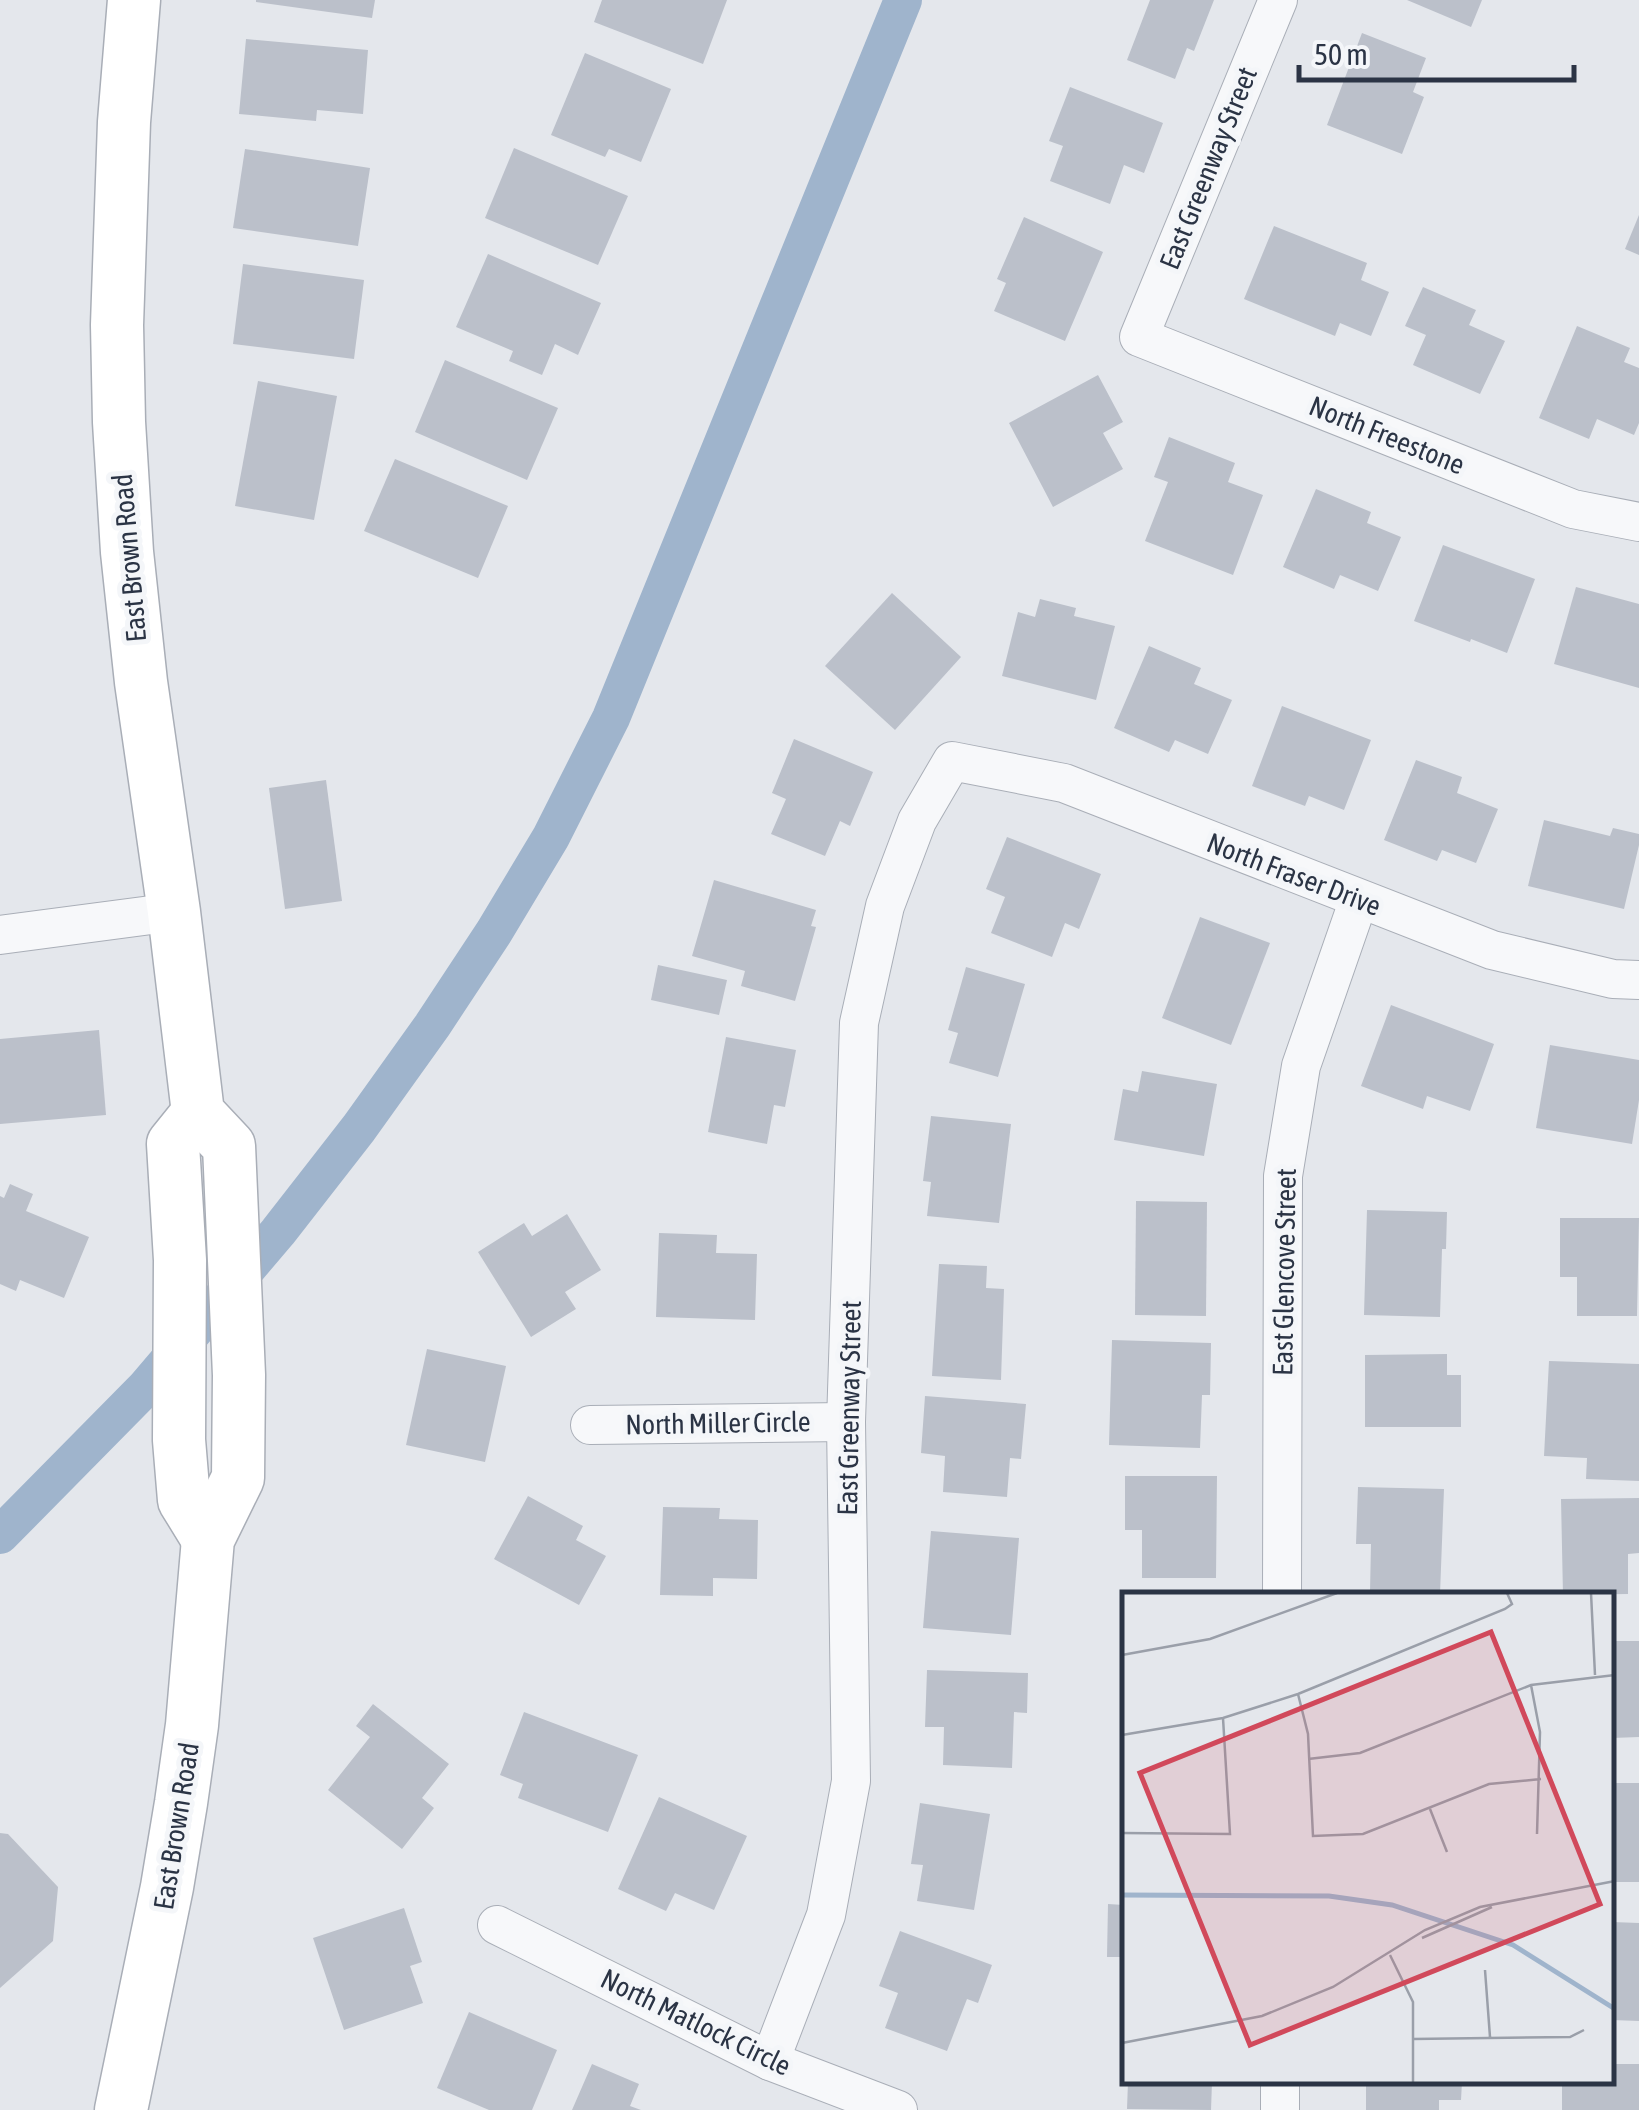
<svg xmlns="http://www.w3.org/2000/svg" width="1639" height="2110" viewBox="0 0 1639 2110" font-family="'Asap Condensed',sans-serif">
	<rect width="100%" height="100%" fill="#e4e7ec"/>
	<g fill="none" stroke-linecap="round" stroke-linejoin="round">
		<!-- canal -->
		<path stroke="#9fb4cc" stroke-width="38" d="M 0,1535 L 146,1387 L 278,1232 L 359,1128 L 432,1026 L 494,932 L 551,837 L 611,718 L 903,0"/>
	</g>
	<!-- building -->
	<g fill="#bbc0ca">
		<path d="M 256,0 L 375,0 L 372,18 L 256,2 Z"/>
		<path d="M 602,0 L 727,0 L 703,64 L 594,22 Z"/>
		<path d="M 1150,0 L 1214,0 L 1194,51 L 1187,48 L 1175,79 L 1127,60 Z"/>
		<path d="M 1407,0 L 1482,0 L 1471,27 Z"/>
		<path d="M 1362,33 L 1426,58 L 1413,92 L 1424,97 L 1402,154 L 1327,125 Z"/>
		<path d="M 246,39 L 368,50 L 363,114 L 317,110 L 316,121 L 239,114 Z"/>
		<path d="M 585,53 L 671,89 L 641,162 L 609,149 L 605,157 L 551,135 Z"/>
		<path d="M 1070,87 L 1163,123 L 1144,173 L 1124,165 L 1110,204 L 1050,181 L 1063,146 L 1049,141 Z"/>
		<path d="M 514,148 L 628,196 L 598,265 L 485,218 Z"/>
		<path d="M 245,149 L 370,168 L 358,246 L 233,228 Z"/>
		<path d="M 1639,215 L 1639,255 L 1625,249 Z"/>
		<path d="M 1024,217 L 1103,252 L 1065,341 L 994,311 L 1006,283 L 997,279 Z"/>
		<path d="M 1274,226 L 1367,263 L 1361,280 L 1389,292 L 1371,336 L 1340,323 L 1335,336 L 1244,299 Z"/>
		<path d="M 488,254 L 601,303 L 578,355 L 555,344 L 542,375 L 509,361 L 513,351 L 456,327 Z"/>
		<path d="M 243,264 L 364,280 L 354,359 L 233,344 Z"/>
		<path d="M 1423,287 L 1476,310 L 1469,325 L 1505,341 L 1480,394 L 1413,365 L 1426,335 L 1405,326 Z"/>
		<path d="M 1577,326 L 1630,348 L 1624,362 L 1639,368 L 1639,423 L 1634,435 L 1597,419 L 1589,439 L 1539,418 Z"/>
		<path d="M 445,360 L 558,408 L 527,480 L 415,432 Z"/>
		<path d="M 1098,375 L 1123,422 L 1103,433 L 1123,469 L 1053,507 L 1009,423 Z"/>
		<path d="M 258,381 L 337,396 L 314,520 L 235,506 Z"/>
		<path d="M 1169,437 L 1235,463 L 1228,482 L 1263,495 L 1233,575 L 1145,541 L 1168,482 L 1154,477 Z"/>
		<path d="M 395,459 L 508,506 L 478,578 L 364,531 Z"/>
		<path d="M 1316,489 L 1371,512 L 1367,523 L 1401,537 L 1378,591 L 1340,575 L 1334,589 L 1283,567 Z"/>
		<path d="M 1443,545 L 1535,579 L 1507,653 L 1471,639 L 1470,642 L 1414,621 Z"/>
		<path d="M 1576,587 L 1639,604 L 1639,688 L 1554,664 Z"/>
		<path d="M 892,593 L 961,657 L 895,730 L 825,666 Z"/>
		<path d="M 1040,599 L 1076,608 L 1074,616 L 1115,626 L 1096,700 L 1002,676 L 1018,612 L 1035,617 Z"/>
		<path d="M 1149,646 L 1201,668 L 1194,684 L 1232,700 L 1208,754 L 1175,740 L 1169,752 L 1114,728 Z"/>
		<path d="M 1282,706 L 1371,740 L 1344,810 L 1309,796 L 1305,806 L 1252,786 Z"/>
		<path d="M 794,739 L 873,772 L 850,826 L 840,821 L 825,856 L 771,834 L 786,799 L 772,793 Z"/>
		<path d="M 1416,760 L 1462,777 L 1457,793 L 1498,809 L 1476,863 L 1442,850 L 1437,861 L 1384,840 Z"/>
		<path d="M 326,780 L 342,901 L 285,909 L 269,788 Z"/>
		<path d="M 1544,820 L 1610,836 L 1613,828 L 1639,834 L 1639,845 L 1624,909 L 1528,886 Z"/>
		<path d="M 1007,837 L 1101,874 L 1079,929 L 1065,923 L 1052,957 L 991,933 L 1005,897 L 986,889 Z"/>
		<path d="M 714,880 L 816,910 L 811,926 L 816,927 L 795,1001 L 741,986 L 745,971 L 692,956 Z"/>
		<path d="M 1200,917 L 1270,943 L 1231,1045 L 1162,1018 Z"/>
		<path d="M 658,965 L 727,980 L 719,1015 L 651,1000 Z"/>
		<path d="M 966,967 L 1025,984 L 998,1077 L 949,1063 L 958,1033 L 948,1030 Z"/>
		<path d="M 1391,1005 L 1494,1044 L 1470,1111 L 1427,1096 L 1423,1109 L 1361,1086 Z"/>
		<path d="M 99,1030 L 106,1115 L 0,1124 L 0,1039 Z"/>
		<path d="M 726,1037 L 796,1050 L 785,1107 L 774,1105 L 767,1144 L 708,1132 Z"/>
		<path d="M 1550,1045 L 1639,1060 L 1639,1100 L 1632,1144 L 1536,1128 Z"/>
		<path d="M 1142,1071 L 1217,1084 L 1204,1156 L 1114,1140 L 1123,1089 L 1138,1092 Z"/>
		<path d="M 931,1116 L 1011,1124 L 999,1223 L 927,1216 L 931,1182 L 923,1181 Z"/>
		<path d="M 10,1184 L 33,1194 L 26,1211 L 89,1237 L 64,1298 L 20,1280 L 16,1291 L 0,1284 L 0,1196 L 4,1198 Z"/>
		<path d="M 1136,1201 L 1207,1202 L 1206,1316 L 1135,1315 Z"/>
		<path d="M 1367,1210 L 1447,1212 L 1446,1249 L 1442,1249 L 1440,1317 L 1364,1315 Z"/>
		<path d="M 567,1214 L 601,1270 L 565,1292 L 576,1309 L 531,1337 L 478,1252 L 524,1223 L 532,1236 Z"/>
		<path d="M 1560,1218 L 1639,1218 L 1637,1316 L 1577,1316 L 1577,1277 L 1560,1277 Z"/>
		<path d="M 659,1233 L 717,1235 L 716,1253 L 757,1254 L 755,1320 L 656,1317 Z"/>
		<path d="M 939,1264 L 987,1266 L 986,1288 L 1004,1289 L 1001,1380 L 932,1376 Z"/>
		<path d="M 1112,1340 L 1211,1343 L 1210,1395 L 1202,1395 L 1200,1448 L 1109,1445 Z"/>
		<path d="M 427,1349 L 506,1366 L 485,1462 L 406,1445 Z"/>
		<path d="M 1447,1354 L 1447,1375 L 1461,1375 L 1461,1427 L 1365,1427 L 1365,1355 Z"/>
		<path d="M 1549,1361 L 1639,1364 L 1639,1481 L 1586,1479 L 1587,1458 L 1544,1456 Z"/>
		<path d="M 925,1396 L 1026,1404 L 1021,1459 L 1010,1458 L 1007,1497 L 943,1492 L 945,1456 L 921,1453 Z"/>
		<path d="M 1125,1476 L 1217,1476 L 1216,1578 L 1142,1578 L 1142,1530 L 1125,1530 Z"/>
		<path d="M 1358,1487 L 1444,1489 L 1440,1594 L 1370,1592 L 1371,1544 L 1356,1544 Z"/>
		<path d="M 528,1496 L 583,1526 L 576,1540 L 606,1556 L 579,1605 L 494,1559 Z"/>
		<path d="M 1639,1498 L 1639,1553 L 1628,1554 L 1628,1594 L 1563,1595 L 1561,1499 Z"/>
		<path d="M 663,1507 L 720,1508 L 719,1519 L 758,1520 L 757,1579 L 713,1578 L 713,1596 L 660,1595 Z"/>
		<path d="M 931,1531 L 1019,1538 L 1011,1635 L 923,1628 Z"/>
		<path d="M 1612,1641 L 1639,1641 L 1639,1737 L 1612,1738 Z"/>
		<path d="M 927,1670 L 1028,1673 L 1027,1713 L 1014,1712 L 1012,1768 L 943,1765 L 944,1727 L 925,1727 Z"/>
		<path d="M 373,1704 L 449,1764 L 422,1798 L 434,1808 L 402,1849 L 328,1790 L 370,1737 L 356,1726 Z"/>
		<path d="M 524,1712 L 638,1755 L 608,1832 L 518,1798 L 523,1784 L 500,1775 Z"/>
		<rect x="1612" y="1783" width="27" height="99"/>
		<path d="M 659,1797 L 747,1836 L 714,1910 L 675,1893 L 666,1911 L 618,1889 Z"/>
		<path d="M 920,1803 L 990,1814 L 974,1910 L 917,1901 L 923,1865 L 911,1864 Z"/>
		<path d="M 0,1833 L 8,1834 L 58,1887 L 53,1941 L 0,1988 Z"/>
		<path d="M 1108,1904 L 1124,1905 L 1124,1957 L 1107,1957 Z"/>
		<path d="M 404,1908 L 422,1962 L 410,1966 L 423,2003 L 344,2030 L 313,1938 Z"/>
		<path d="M 1612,1922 L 1639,1923 L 1639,2021 L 1612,2020 Z"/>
		<path d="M 900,1931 L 992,1965 L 978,2003 L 967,1999 L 947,2051 L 885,2028 L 898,1993 L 879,1986 Z"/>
		<path d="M 469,2012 L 557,2050 L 532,2110 L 489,2110 L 437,2088 Z"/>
		<path d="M 592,2064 L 639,2084 L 630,2106 L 641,2110 L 572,2110 Z"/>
		<path d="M 1612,2064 L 1639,2064 L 1639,2110 L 1562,2110 L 1562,2082 L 1612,2082 Z"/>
		<path d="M 1128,2082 L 1212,2082 L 1211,2110 L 1127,2109 Z"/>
		<path d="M 1366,2082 L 1462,2082 L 1461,2100 L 1439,2100 L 1439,2110 L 1366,2110 Z"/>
	</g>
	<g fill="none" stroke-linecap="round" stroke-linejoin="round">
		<!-- street casing -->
		<g stroke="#a9aeb7" stroke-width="40">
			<g id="street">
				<path d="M 1278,0 L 1139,337 L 1573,509 L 1639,522"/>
				<path d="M 0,935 L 174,912"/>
				<path d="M 590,1425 L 846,1422"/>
				<path d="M 1282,1595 L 1283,1176 L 1301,1066 L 1359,899"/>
				<path d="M 497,1925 L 770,2061 L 898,2110"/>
				<path d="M 770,2061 L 826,1915 L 851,1781 L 846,1422 L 859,1023 L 885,906 L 917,821 L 952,761 L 1064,783 L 1492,950 L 1613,979 L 1639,980"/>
				<path d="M 1280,2110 L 1280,2082"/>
			</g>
		</g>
		<!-- secondary casing -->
		<g stroke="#a9aeb7" stroke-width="55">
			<g id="secondary">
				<path d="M 198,1113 L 173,1144 L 180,1260 L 179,1440 L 184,1500 L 208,1539"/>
				<path d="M 121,2110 L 167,1887 L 181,1803 L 192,1725 L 208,1539 L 238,1478 L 239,1375 L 229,1146 L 198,1113 L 174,912 L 141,682 L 127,552 L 119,422 L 117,325 L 124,122 L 134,0"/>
			</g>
		</g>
		<!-- street -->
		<use href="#street" stroke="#f7f8fa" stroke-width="38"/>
		<!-- secondary -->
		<use href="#secondary" stroke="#fff" stroke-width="52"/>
	</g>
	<g text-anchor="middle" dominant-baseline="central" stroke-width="10" stroke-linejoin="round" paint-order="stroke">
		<!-- street labels -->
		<g font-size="28" fill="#2b3445" stroke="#f4f6f9">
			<text transform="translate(1208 168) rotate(-68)">East Greenway Street</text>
			<text transform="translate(1387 435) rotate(22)">North Freestone</text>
			<text transform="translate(129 558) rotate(-95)">East Brown Road</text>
			<text transform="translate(1294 874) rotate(21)">North Fraser Drive</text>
			<text transform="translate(1284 1272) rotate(-89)">East Glencove Street</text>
			<text transform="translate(849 1408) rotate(-89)">East Greenway Street</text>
			<text transform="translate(718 1423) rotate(-1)">North Miller Circle</text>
			<text transform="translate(176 1826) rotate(-81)">East Brown Road</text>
			<text transform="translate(696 2022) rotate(26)">North Matlock Circle</text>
		</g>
	</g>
	<!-- overview -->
	<g transform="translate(1122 1592)">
		<rect width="492" height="492" fill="#e4e7ec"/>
		<path fill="none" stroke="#9fb4cc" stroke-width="5" d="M 0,303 L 207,304 L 270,313 L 391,353 L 493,417"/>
		<path fill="none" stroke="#9a9fa9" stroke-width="2.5" d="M 469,1 L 473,83M 0,63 L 88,47 L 215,1M 409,93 L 418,140 L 415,242M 176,102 L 186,142 L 191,244 L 241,242 L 367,192 L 419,187M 0,143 L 101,126 L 176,102 L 383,17 L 390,12 L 385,1M 186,167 L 238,161 L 409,93 L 493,83M 308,217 L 325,260M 0,241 L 108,242 L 101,126M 300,346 L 370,315M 268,363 L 291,410 L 291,492M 363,378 L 368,445M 291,447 L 448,445 L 462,438M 0,451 L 140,424 L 211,395 L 303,338 L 358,315 L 493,289"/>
		<path fill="#d1495b" fill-opacity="0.15" stroke="#d1495b" stroke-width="5" d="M 369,40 L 478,312 L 128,453 L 18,181 Z"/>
		<rect width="492" height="492" fill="none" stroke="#2b3445" stroke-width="5"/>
	</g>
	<!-- scale -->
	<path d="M1299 65v15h275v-15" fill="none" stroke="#2b3445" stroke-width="5"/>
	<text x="1314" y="65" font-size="30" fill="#2b3445" stroke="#f4f6f9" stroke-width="8" paint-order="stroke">50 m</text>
</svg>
